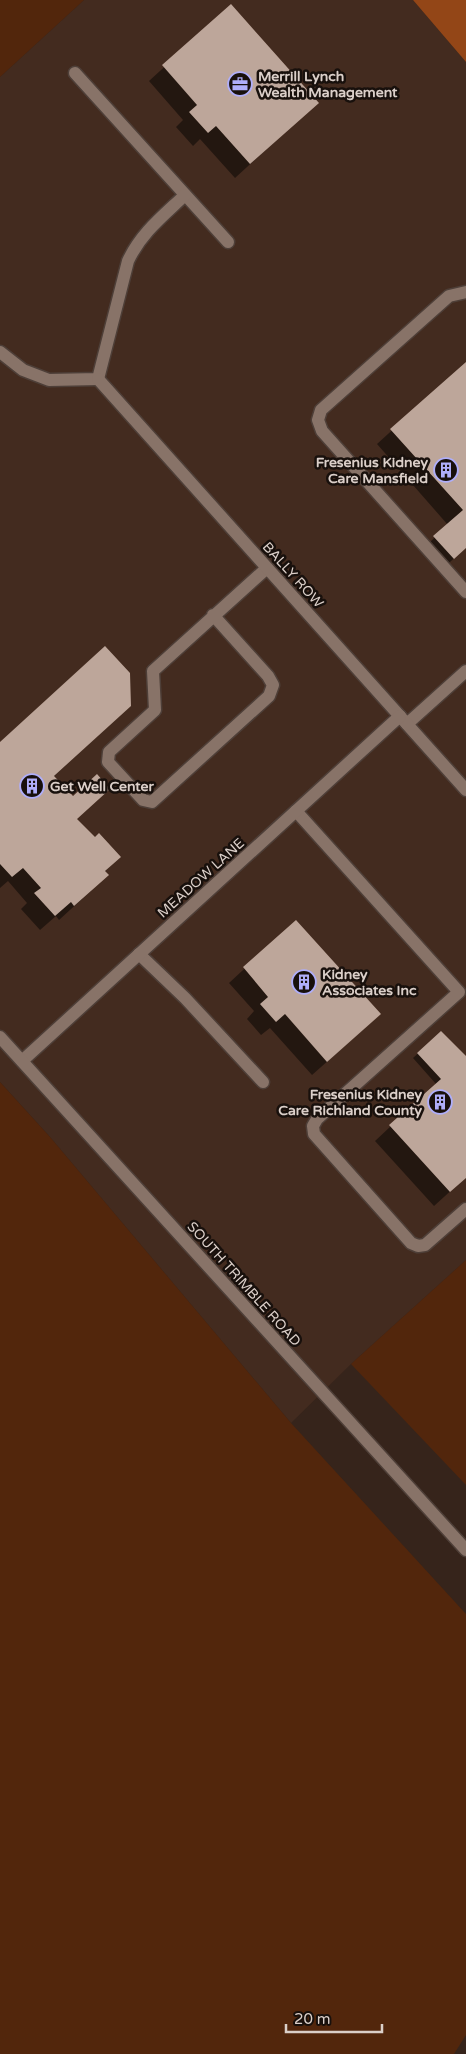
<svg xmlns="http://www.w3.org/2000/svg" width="466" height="2054" viewBox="0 0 466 2054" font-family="'Varela Round',sans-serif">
	<rect width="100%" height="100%" fill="#36241b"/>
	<!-- built -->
	<path fill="#432b1f" d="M 84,0 L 413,0 L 466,62 L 466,1260 L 351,1364 L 291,1423 L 50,1137 L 0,1082 L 0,77 Z"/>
	<!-- green -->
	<g fill="#52260c">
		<path d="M 0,0 L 84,0 L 0,77 Z"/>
		<path d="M 0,1082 L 50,1137 L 291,1423 L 466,1614 L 466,2035 L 454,2054 L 0,2054 Z"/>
		<path d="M 466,1260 L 466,1485 L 351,1364 Z"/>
	</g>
	<!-- forest -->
	<path fill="#934617" d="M 413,0 L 466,0 L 466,62 Z"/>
	<!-- shadow -->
	<g fill="#0007">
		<path d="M 231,6 L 317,103 L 235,178 L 200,139 L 193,146 L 176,127 L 183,120 L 149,81 Z"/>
		<path d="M 466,363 L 466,547 L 449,563 L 430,542 L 448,525 L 377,444 Z"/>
		<path d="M 130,706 L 53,777 L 76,819 L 94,839 L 119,857 L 104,872 L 93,889 L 59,920 L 56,916 L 40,930 L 21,909 L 27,903 L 8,881 L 0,888 L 0,743 Z"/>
		<path d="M 296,921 L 365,1028 L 312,1075 L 270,1028 L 261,1035 L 247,1019 L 254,1011 L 229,983 Z"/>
		<path d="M 441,1032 L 466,1057 L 466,1177 L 434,1206 L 375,1141 L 436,1084 L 413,1058 Z"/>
	</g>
	<!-- building -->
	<g fill="#bda69a">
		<path d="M 231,4 L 319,103 L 250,164 L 216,126 L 208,133 L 189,112 L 197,105 L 162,65 Z"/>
		<path d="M 466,362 L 466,548 L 454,559 L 433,536 L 463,510 L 390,429 Z"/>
		<path d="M 105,646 L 130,673 L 131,706 L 54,776 L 73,796 L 97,774 L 110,789 L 77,819 L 95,837 L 99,833 L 121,857 L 105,871 L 109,875 L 74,906 L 71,902 L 55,916 L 34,893 L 41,888 L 23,868 L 12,877 L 0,864 L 0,742 Z"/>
		<path d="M 296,920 L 381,1014 L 327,1062 L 285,1014 L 276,1022 L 260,1004 L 268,997 L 243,967 Z"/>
		<path d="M 441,1031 L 466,1056 L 466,1178 L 450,1192 L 389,1125 L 441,1079 L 417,1053 Z"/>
	</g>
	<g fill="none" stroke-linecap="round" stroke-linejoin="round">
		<!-- service casing -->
		<g stroke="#4e3f38" stroke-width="15">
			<g id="service">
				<path d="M 75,73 L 228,242"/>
				<path d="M 466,292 L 449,296 L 321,410 L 318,420 L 322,431 L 466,592"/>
				<path d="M 0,352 L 23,370 L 49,380 L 98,379 L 128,261 C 141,233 163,216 185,195"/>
				<path d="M 213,615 L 268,676 L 273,685 L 269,696 L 152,802 L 143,800 L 108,762 L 109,752 L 155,710 L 153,671 L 267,568"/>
				<path d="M 407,724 L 466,671"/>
				<path d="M 296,811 L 459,992 L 317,1119 L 313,1126 L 314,1134 L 411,1243 L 418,1246 L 425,1245 L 466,1209"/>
				<path d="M 139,954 L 185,998 L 263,1082"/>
			</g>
		</g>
		<!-- minor casing -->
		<g stroke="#4e3f38" stroke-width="15">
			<g id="minor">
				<path d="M 98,379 L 466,790"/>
				<path d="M 22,1061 L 400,716"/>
			</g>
		</g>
		<!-- secondary casing -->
		<g stroke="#4e3f38" stroke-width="15">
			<path id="secondary" d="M 0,1037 L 466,1550"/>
		</g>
		<!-- service -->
		<use href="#service" stroke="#887368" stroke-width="12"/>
		<!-- minor -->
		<use href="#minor" stroke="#887368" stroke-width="12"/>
		<!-- secondary -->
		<use href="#secondary" stroke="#887368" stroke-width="12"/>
	</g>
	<!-- icons -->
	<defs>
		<g id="office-ring" transform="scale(1.25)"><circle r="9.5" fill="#18100c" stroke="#afaefa" stroke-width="1.5"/><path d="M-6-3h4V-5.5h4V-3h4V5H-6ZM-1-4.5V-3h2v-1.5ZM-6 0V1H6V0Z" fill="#afaefa"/></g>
		<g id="building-ring" transform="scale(1.25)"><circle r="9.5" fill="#18100c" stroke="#afaefa" stroke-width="1.5"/><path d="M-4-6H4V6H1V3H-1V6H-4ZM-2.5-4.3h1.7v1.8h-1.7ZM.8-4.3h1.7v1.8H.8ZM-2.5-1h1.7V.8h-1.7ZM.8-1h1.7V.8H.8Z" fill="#afaefa"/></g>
	</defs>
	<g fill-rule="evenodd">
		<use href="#office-ring" x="240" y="84"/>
		<use href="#building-ring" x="446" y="470"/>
		<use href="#building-ring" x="32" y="786"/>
		<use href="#building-ring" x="304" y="982"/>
		<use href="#building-ring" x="440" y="1102"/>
	</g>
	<g text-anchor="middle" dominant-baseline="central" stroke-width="5" stroke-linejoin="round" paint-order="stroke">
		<!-- poi labels -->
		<g font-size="14" font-weight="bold" fill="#dbcfc9" stroke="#18100c" text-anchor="start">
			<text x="258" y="76">Merrill Lynch<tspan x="258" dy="16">Wealth Management</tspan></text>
			<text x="428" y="462" text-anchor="end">Fresenius Kidney<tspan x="428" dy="16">Care Mansfield</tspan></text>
			<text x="50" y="786">Get Well Center</text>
			<text x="322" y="974">Kidney<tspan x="322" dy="16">Associates Inc</tspan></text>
			<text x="422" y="1094" text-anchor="end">Fresenius Kidney<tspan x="422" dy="16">Care Richland County</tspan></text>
		</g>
		<!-- street labels -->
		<g font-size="14" fill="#dbcfc9" stroke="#18100c">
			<text transform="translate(293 575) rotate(48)">BALLY ROW</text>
			<text transform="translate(201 878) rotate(-42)">MEADOW LANE</text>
			<text transform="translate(244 1284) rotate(48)">SOUTH TRIMBLE ROAD</text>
		</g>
	</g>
	<!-- scale -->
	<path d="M286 2024v8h96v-8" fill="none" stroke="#dbcfc9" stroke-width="2.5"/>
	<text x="294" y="2024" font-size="15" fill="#dbcfc9" stroke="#18100c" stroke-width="4" paint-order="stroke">20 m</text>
</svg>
